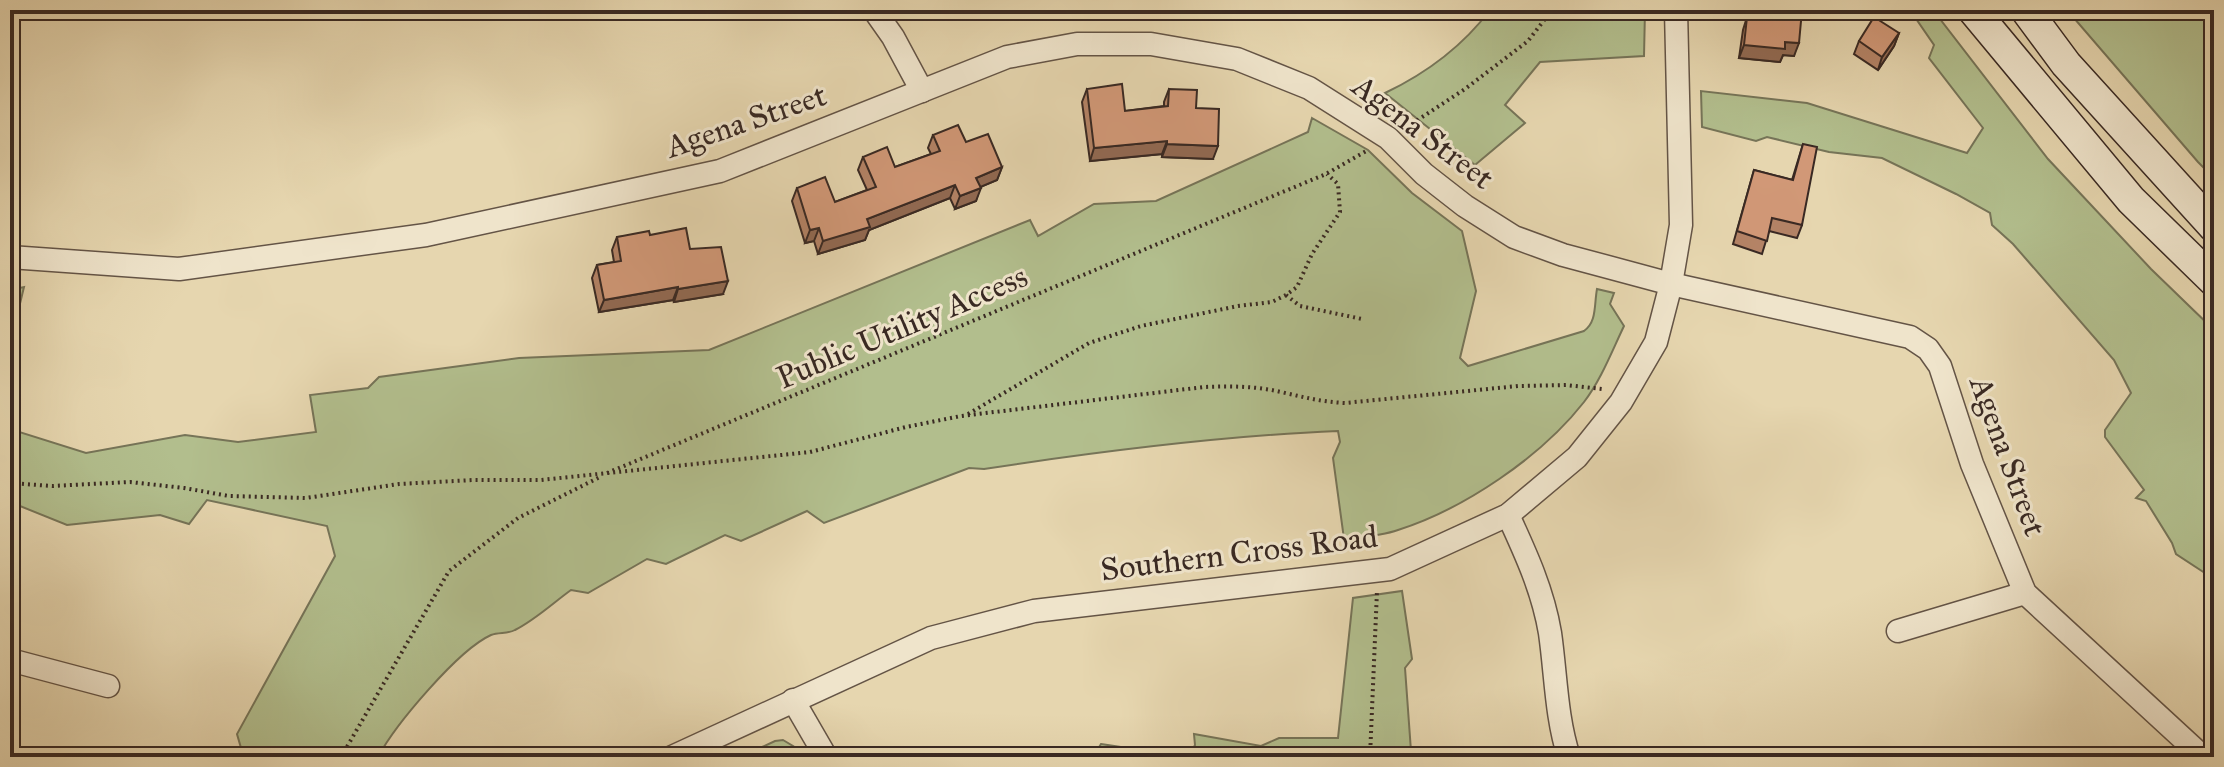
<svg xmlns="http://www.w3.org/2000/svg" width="2224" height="767" viewBox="0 0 2224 767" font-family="'IM FELL Great Primer',serif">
	<rect width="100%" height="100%" fill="#e6d6af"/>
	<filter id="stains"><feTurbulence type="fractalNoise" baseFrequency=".0025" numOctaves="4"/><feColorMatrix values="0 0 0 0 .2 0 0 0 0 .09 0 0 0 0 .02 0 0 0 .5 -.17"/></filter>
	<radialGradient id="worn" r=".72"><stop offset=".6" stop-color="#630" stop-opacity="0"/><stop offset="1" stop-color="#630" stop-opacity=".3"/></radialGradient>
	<!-- green -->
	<g fill="#b2be8d" stroke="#767458" stroke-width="2">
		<path d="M 1490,10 L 1645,10 L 1644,56 L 1540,62 L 1505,105 L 1525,123 L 1475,165 L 1385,93 C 1427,73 1462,47 1490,10 Z"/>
		<path d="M 1910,10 L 1933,10 L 2048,159 L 2151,269 L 2214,330 L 2214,579 L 2176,554 L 2172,543 L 2146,501 L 2136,498 L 2144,490 L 2105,437 L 2105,430 L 2131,393 L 2114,360 L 2013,244 L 1992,225 L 1990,213 L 1956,194 L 1882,158 L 1829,152 L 1767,137 L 1756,141 L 1702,127 L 1701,91 L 1807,103 L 1967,153 L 1983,128 L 1929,58 L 1934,45 Z"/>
		<path d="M 2067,10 L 2214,10 L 2214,178 L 2198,162 Z"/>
		<path d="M 1312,118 L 1368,150 L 1412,193 L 1462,231 L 1476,291 L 1460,358 L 1468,366 L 1584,331 C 1597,322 1594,305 1597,289 L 1614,293 L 1610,304 L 1624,326 C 1612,351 1601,380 1584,402 C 1541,457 1464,509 1398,530 C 1381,536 1362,537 1344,539 L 1333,458 L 1340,442 L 1338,431 C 1219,436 1102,451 984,469 L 969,468 L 824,523 L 807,511 L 741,541 L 725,535 L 666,564 L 647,559 L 588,593 L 571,590 C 553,603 535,620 515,630 C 508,634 499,632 491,635 C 458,650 395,725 378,757 L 237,757 L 241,748 L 237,734 L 335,556 L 327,526 L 207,500 L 189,524 L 160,515 L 67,525 L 10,502 L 10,429 L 86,453 L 185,435 L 238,442 L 316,432 L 310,395 L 368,388 L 379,377 L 519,358 L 709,350 L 1030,220 L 1038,236 L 1094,204 L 1156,201 L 1308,132 Z"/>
		<path d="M 24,287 L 10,345 L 10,290 Z"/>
		<path d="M 1402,591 L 1412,659 L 1405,668 L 1411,751 L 1405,757 L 1189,757 L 1195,745 L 1194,734 L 1261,746 L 1279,738 L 1338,738 L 1353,598 Z"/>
		<path d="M 783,740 L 793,746 L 784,757 L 741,757 L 775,741 Z"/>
		<path d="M 1101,744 L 1187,757 L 1093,757 Z"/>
	</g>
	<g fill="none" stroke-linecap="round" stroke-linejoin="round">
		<!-- street casing -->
		<g stroke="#645446" stroke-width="25">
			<g id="street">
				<path d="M 874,10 L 893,37 L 922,91"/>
				<path d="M 10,257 L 179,269 L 426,235 L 720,171 L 1007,57 L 1077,44 L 1151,44 L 1237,59 L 1309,88 L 1388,138 L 1424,174 L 1465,206 L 1514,237 L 1563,255 L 1671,284 L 1910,337 L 1928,349 L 1940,366 L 1972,464 L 2025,593 L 2203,757"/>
				<path d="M 1508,515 C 1526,554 1543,591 1550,633 C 1556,675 1556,717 1569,757"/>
				<path d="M 1898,631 L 2025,593"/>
				<path d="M 10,660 L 108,686"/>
				<path d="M 793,700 L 826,757"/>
				<path d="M 672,757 L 931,638 L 1034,611 L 1390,569 L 1508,515 L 1577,457 L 1621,402 L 1656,342 L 1671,284 L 1681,225 L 1676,10"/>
			</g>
		</g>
		<!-- secondary casing -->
		<g stroke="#392923" stroke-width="33">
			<g id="secondary">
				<path d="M 1973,10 L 2131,200 L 2214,281"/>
				<path d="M 2026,10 L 2066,64 L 2214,227"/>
			</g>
		</g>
		<!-- path -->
		<g stroke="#392923" stroke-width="4" stroke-dasharray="2 4" stroke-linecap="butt">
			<path d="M 1407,127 L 1465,89 L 1528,41 L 1552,10"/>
			<path d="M 1286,295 L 1300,306 L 1362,319"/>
			<path d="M 968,414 L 1089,343 L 1141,326 L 1238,306 L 1272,302 L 1286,295 L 1297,287 L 1312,254 L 1340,212 L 1338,184 L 1327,174"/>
			<path d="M 607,473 L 1326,174 L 1368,150"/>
			<path d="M 10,483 L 52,486 L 130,482 L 184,488 L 229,496 L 306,498 L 399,484 L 473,480 L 541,480 L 810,452 L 906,427 L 961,416 L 1204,387 C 1230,386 1256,386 1281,392 C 1303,397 1322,402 1345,403 L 1518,386 L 1566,385 L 1602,389"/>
			<path d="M 341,757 L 449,571 L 518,518 L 600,477"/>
			<path d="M 1370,757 L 1377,591"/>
		</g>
		<!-- street -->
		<use href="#street" stroke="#efe4cb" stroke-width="22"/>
		<!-- secondary -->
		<use href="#secondary" stroke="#efe4cb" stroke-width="30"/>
	</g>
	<!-- wall -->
	<g fill="#b48366" stroke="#392923" stroke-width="2">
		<path d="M 1763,10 L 1802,10 L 1794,56 L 1783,55 L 1780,62 L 1739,58 L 1743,30 L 1747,17 L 1762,18 Z"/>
		<path d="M 1899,33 L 1894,46 L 1878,70 L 1854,54 L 1859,41 Z"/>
		<path d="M 1087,89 L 1125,111 L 1164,106 L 1164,102 L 1169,89 L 1196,108 L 1213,159 L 1162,157 L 1162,154 L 1090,161 L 1082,102 Z"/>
		<path d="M 933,135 L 966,142 L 1002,167 L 997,180 L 980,187 L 976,201 L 955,209 L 950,198 L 869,230 L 865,240 L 818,254 L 814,241 L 805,243 L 792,201 L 797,188 L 835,202 L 867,190 L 858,170 L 863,157 L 895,167 L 931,154 L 928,148 Z"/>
		<path d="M 1803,144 L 1802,225 L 1797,238 L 1769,231 L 1762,254 L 1733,244 L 1754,170 L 1792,180 Z"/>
		<path d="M 650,235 L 690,249 L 723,294 L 674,302 L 673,300 L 599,312 L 592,278 L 597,265 L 614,262 L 612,250 L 617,237 Z"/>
	</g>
	<!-- shaded-wall -->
	<g fill="#926a53" stroke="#392923" stroke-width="2">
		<path d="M 1899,33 L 1894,46 L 1878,70 L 1882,57 Z"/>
		<path d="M 1785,42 L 1799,43 L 1794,56 L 1783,55 L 1780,62 L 1739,58 L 1744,45 Z"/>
		<path d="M 1167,141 L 1162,154 L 1090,161 L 1094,148 Z"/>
		<path d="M 1167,144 L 1218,146 L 1213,159 L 1162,157 Z"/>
		<path d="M 1002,167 L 997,180 L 971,191 L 976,178 Z"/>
		<path d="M 955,185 L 950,198 L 869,230 L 865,240 L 818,254 L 823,241 L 867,219 Z"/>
		<path d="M 981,188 L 976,201 L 955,209 L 960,196 Z"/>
		<path d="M 819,228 L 814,241 L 805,243 L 810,230 Z"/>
		<path d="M 728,281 L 723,294 L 674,302 L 678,289 Z"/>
		<path d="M 678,287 L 673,300 L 599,312 L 604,300 Z"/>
	</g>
	<!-- building -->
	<g fill="#d19877" stroke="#392923" stroke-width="2">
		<path d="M 1766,10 L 1802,10 L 1799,43 L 1785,42 L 1785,49 L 1744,45 L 1747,17 L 1765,18 Z"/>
		<path d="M 1874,17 L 1899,33 L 1882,57 L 1859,41 Z"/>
		<path d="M 1122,84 L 1125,111 L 1168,106 L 1169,89 L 1197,90 L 1196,108 L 1219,109 L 1218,146 L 1167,144 L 1167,141 L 1094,148 L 1087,89 Z"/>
		<path d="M 958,125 L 966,142 L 988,134 L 1002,167 L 976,178 L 981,188 L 960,196 L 955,185 L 867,219 L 870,227 L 823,241 L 819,228 L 810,230 L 797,188 L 825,177 L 835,202 L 876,187 L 863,157 L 887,147 L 895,167 L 940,151 L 933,135 Z"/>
		<path d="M 1803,144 L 1817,147 L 1802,225 L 1772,218 L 1767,241 L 1737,231 L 1754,170 L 1793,180 Z"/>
		<path d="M 686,228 L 690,249 L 721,247 L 728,281 L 678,289 L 678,287 L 604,300 L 597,265 L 621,261 L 617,237 L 649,231 L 650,235 Z"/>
	</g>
	<g text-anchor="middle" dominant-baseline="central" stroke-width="6" stroke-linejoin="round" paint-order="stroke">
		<!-- street labels -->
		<g font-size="32" fill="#392923" stroke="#efe4cb">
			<text transform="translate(746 121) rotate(-19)">Agena Street</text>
			<text transform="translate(1423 132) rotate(37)">Agena Street</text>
			<text transform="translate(902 327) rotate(-23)">Public Utility Access</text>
			<text transform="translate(2008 456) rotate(70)">Agena Street</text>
			<text transform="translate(1239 553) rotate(-7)">Southern Cross Road</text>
		</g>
	</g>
	<!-- margin -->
	<rect width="2224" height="767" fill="none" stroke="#e6d6af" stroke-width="40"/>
	<rect x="12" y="12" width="2200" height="743" fill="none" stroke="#392923" stroke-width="4"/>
	<rect x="20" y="20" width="2184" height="727" fill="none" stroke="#392923" stroke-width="2"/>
	<rect width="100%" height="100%" filter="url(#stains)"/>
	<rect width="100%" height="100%" fill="url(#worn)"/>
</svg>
